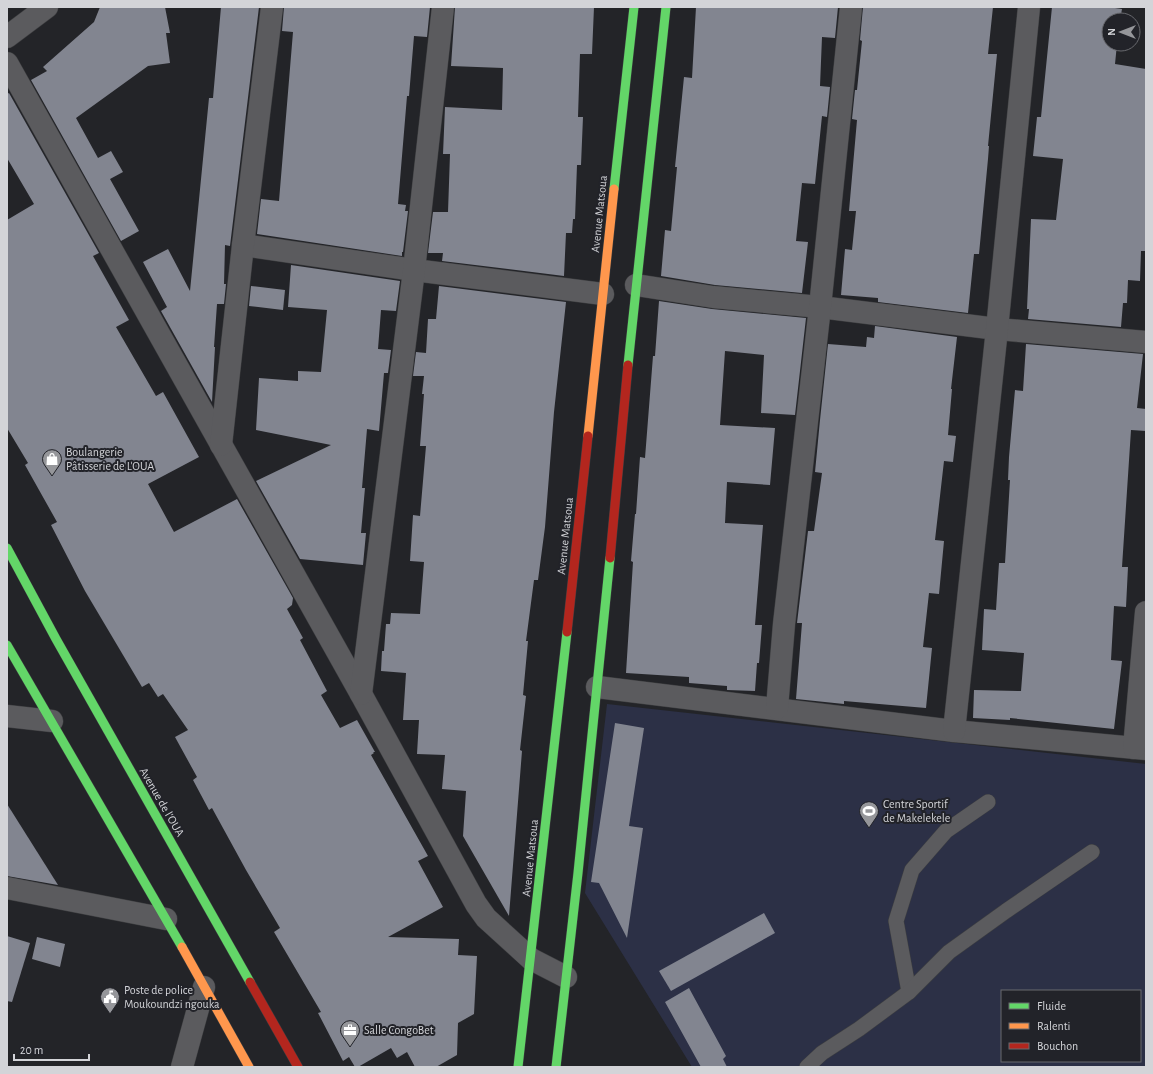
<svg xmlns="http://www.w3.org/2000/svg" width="1153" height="1074" viewBox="0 0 1153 1074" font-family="'Alegreya Sans',sans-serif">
	<rect width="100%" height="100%" fill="#232428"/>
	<!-- green -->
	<path fill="#2c3046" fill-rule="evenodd" d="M 607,704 L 1146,764 L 1146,1067 L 692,1067 L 585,893 ZM 1002,991 L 1140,991 L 1140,1061 L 1002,1061 Z"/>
	<!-- building -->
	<g fill="#828590">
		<path d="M 100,7 L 165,7 L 170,33 L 166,33 L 170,63 L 148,66 L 76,118 L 98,158 L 111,151 L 123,172 L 110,179 L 139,231 L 121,241 L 31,80 L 47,71 L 43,67 L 94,22 Z"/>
		<path d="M 221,7 L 259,7 L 230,246 L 225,245 L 224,284 L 226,284 L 224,304 L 217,304 L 214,347 L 215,347 L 212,402 L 161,311 L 167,307 L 143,262 L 168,249 L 190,291 L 209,98 L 213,98 Z"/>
		<path d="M 284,7 L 430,7 L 427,37 L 414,36 L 409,96 L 407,96 L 398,204 L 406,205 L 405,211 L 408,211 L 403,252 L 402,252 L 402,256 L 257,234 L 261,199 L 279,201 L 293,32 L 282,31 Z"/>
		<path d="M 455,7 L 594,7 L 592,54 L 580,54 L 578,117 L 583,117 L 581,165 L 577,165 L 575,219 L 573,219 L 572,233 L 566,233 L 564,276 L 442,261 L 443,253 L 428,253 L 433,212 L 448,212 L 450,154 L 443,154 L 445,107 L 502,110 L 503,68 L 451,66 Z"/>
		<path d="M 696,7 L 838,7 L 835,38 L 822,37 L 820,86 L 830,87 L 827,117 L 822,116 L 815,184 L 802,183 L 796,241 L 808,242 L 802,293 L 715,285 L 661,276 L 665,230 L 671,231 L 677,167 L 675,167 L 684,77 L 692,78 Z"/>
		<path d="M 863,7 L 993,7 L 988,54 L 997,54 L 988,146 L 989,146 L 988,159 L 979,254 L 974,254 L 968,313 L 878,302 L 878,298 L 841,295 L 845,249 L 852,250 L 856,211 L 849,211 L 857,120 L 852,119 L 855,90 L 857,90 L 862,41 L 860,40 Z"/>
		<path d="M 1052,7 L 1108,7 L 1122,9 L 1120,20 L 1109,20 L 1109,44 L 1117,44 L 1115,64 L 1146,69 L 1146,251 L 1141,251 L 1140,281 L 1128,280 L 1127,303 L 1123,303 L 1121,327 L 1028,319 L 1029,309 L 1027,309 L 1031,219 L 1056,220 L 1063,159 L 1033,156 L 1037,117 L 1041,117 Z"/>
		<path d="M 9,93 L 99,253 L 93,256 L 129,320 L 116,327 L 156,396 L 163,392 L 199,457 L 148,484 L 174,532 L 237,499 L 293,598 L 292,605 L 287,609 L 303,638 L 300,640 L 327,691 L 321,695 L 340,728 L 357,720 L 375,752 L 373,752 L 374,753 L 371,755 L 428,856 L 418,861 L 443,907 L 388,937 L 459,939 L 458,955 L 477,956 L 474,1014 L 458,1023 L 457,1055 L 436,1067 L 415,1067 L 407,1052 L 397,1058 L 391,1048 L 358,1067 L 355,1067 L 349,1057 L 343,1061 L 318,1013 L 321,1012 L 274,932 L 280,928 L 246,870 L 212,808 L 209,810 L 193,780 L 197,777 L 175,737 L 188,730 L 163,694 L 158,697 L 149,683 L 142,687 L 85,591 L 51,525 L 57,522 L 25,465 L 28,463 L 7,428 L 7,220 L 34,204 L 7,158 L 7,94 Z"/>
		<path d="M 291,265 L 400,281 L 396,311 L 381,310 L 378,349 L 391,350 L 388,373 L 384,373 L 379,431 L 367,429 L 362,488 L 365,488 L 361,533 L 366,533 L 363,565 L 300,559 L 256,481 L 331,445 L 256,430 L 259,378 L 298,381 L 298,371 L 321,372 L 327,310 L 288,307 Z"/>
		<path d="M 251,286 L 285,290 L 283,310 L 249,306 Z"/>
		<path d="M 439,286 L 566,302 L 554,412 L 545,527 L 538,580 L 534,580 L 526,641 L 528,641 L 523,695 L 526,696 L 520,750 L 522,751 L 509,916 L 463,836 L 466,791 L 442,789 L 445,755 L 417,754 L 419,720 L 403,720 L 406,673 L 381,671 L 382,651 L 384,651 L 386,624 L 390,624 L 391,613 L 420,614 L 424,562 L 410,561 L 413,515 L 420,516 L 426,446 L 420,446 L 424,394 L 422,394 L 424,376 L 413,376 L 416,352 L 426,353 L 428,319 L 436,319 Z"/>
		<path d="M 659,301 L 712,309 L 806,318 L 795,415 L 761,413 L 764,355 L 725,351 L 720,425 L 775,428 L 770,485 L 727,482 L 725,523 L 763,525 L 755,625 L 762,625 L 759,663 L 757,663 L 755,691 L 727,690 L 727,686 L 689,683 L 689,677 L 626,673 L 633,562 L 631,561 L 635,514 L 636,514 L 640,457 L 645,458 L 653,356 L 655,356 Z"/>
		<path d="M 875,326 L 957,337 L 951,389 L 952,389 L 948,435 L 956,436 L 953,462 L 944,461 L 935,540 L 944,541 L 939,594 L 929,593 L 923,647 L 932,648 L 926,708 L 844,701 L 844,704 L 796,699 L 802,623 L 797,623 L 808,531 L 814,531 L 822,473 L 815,472 L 820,420 L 828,344 L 866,347 L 867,337 L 874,338 Z"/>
		<path d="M 1026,344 L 1143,354 L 1137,408 L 1146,409 L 1146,431 L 1131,430 L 1122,567 L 1128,567 L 1126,607 L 1114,606 L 1111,660 L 1122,661 L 1114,729 L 1010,718 L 1010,720 L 973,718 L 974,690 L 1021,691 L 1024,653 L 982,650 L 984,609 L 996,610 L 999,563 L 1005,563 L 1010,480 L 1008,480 L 1009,457 L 1015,390 L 1023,391 Z"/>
		<path d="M 615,723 L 644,728 L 629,826 L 643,828 L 627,938 L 599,883 L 591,882 Z"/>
		<path d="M 7,804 L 58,885 L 7,876 Z"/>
		<path d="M 764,913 L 775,933 L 671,991 L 659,971 Z"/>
		<path d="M 7,936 L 30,943 L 12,1002 L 7,1001 Z"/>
		<path d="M 37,937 L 65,944 L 60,967 L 32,959 Z"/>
		<path d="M 689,988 L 726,1056 L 723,1059 L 727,1067 L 701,1067 L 665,1002 Z"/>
	</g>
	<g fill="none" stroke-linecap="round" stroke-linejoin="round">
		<!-- lane casing -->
		<g stroke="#3d3e40" stroke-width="16">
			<g id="lane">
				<path d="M 909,992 L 896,921 L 912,870 L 946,831 L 988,802"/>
				<path d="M 807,1067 L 822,1053 L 859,1029 L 909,992 L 949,952 L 1006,911 L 1092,852"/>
			</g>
		</g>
		<!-- street casing -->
		<g stroke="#3d3e40" stroke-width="23">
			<g id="street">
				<path d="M 7,37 L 47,7"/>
				<path d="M 7,63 L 361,694 L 476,904 L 486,918 L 531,959 L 566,977"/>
				<path d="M 243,245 L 414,270 L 603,294"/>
				<path d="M 636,285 L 713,297 L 820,307 L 997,329 L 1146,342"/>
				<path d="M 221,445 L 243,245 L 272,7"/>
				<path d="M 597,687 L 954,731 L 1146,749"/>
				<path d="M 361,694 L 414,270 L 443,7"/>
				<path d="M 777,708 L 784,624 L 820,307 L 851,7"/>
				<path d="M 7,716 L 52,721"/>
				<path d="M 954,731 L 997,329 L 1029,7"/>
				<path d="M 1134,748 L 1146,612"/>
				<path d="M 7,888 L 166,919"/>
				<path d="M 182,1067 L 204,987"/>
			</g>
		</g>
		<!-- fast casing -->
		<g stroke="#3d3e40" stroke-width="10">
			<g id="fast">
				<path d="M 614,189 L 634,7"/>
				<path d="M 628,365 L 666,7"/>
				<path d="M 7,548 L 56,639 L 250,982"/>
				<path d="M 7,645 L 182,947"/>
				<path d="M 518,1067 L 567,632"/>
				<path d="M 556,1067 L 578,873 L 610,558"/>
			</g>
		</g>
		<!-- slow casing -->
		<g stroke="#3d3e40" stroke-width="10">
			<g id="slow">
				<path d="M 588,436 L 614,189"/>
				<path d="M 182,947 L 249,1067"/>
			</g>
		</g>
		<!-- jam casing -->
		<g stroke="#3d3e40" stroke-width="10">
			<g id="jam">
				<path d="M 610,558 L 628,365"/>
				<path d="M 567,632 L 588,436"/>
				<path d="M 250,982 L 298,1067"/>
			</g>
		</g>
		<!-- lane -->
		<use href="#lane" stroke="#5b5b5e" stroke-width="15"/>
		<!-- street -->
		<use href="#street" stroke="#5b5b5e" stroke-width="22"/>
		<!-- fast -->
		<use href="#fast" stroke="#63d668" stroke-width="9"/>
		<!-- slow -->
		<use href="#slow" stroke="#ff974d" stroke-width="9"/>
		<!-- jam -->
		<use href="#jam" stroke="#b3261e" stroke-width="9"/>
	</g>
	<!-- icons -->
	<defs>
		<g id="shop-pin" transform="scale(1)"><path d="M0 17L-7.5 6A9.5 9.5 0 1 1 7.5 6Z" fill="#95969a" stroke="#222329"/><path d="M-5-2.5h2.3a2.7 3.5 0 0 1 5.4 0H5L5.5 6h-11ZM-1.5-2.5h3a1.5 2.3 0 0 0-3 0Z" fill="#fff"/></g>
		<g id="stadium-pin" transform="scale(1)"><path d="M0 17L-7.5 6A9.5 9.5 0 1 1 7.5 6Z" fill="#95969a" stroke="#222329"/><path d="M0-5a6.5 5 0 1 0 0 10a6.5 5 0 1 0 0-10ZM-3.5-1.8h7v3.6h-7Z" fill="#fff"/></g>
		<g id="civic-pin" transform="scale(1)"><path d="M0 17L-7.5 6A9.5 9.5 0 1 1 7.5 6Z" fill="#95969a" stroke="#222329"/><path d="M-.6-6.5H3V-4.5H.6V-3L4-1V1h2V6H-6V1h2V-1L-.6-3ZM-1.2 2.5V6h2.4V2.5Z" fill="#fff"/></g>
		<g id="office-pin" transform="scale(1)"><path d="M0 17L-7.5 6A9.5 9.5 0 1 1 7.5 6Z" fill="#95969a" stroke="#222329"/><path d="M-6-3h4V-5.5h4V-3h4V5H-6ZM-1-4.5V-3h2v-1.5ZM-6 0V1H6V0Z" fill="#fff"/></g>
	</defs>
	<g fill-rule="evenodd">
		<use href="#shop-pin" x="52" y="459"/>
		<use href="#stadium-pin" x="869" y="811"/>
		<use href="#civic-pin" x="110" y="997"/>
		<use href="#office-pin" x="350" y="1030"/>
	</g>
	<g text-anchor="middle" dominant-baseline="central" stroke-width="4" stroke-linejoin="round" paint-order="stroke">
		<!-- street labels -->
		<g font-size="12" fill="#d3d4d8" stroke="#222329">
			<text transform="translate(599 214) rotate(-84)">Avenue Matsoua</text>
			<text transform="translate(565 536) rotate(-84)">Avenue Matsoua</text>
			<text transform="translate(162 802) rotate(60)">Avenue de l'OUA</text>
			<text transform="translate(530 858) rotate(-84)">Avenue Matsoua</text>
		</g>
		<!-- poi labels -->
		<g font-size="12" fill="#d3d4d8" stroke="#222329" text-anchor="start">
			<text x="66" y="452">Boulangerie<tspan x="66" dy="14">Pâtisserie de L'OUA</tspan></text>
			<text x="883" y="804">Centre Sportif<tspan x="883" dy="14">de Makelekele</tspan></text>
			<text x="124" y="990">Poste de police<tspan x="124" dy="14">Moukoundzi ngouka</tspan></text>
			<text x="364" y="1030">Salle CongoBet</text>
		</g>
	</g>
	<!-- border -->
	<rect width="1153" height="1074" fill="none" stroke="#d3d4d8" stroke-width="16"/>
	<!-- legend -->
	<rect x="1001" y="990" width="140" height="72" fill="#222329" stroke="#696a6f"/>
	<rect x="1009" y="1003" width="20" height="6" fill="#63d668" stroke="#696a6f"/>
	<text x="1037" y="1010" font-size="12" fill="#d3d4d8">Fluide</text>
	<rect x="1009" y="1023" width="20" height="6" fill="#ff974d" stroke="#696a6f"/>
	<text x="1037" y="1030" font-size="12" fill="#d3d4d8">Ralenti</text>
	<rect x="1009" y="1043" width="20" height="6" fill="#b3261e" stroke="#696a6f"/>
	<text x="1037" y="1050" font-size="12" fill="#d3d4d8">Bouchon</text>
	<!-- north arrow -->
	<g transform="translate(1121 32) rotate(270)"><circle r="19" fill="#222329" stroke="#696a6f"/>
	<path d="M0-3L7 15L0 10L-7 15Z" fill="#95969a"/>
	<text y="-6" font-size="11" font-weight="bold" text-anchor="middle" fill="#d3d4d8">N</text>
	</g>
	<!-- scale -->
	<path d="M14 1054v6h75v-6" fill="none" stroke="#d3d4d8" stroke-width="2"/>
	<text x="20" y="1054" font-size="12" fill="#d3d4d8" stroke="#222329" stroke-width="3" paint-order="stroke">20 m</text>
</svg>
